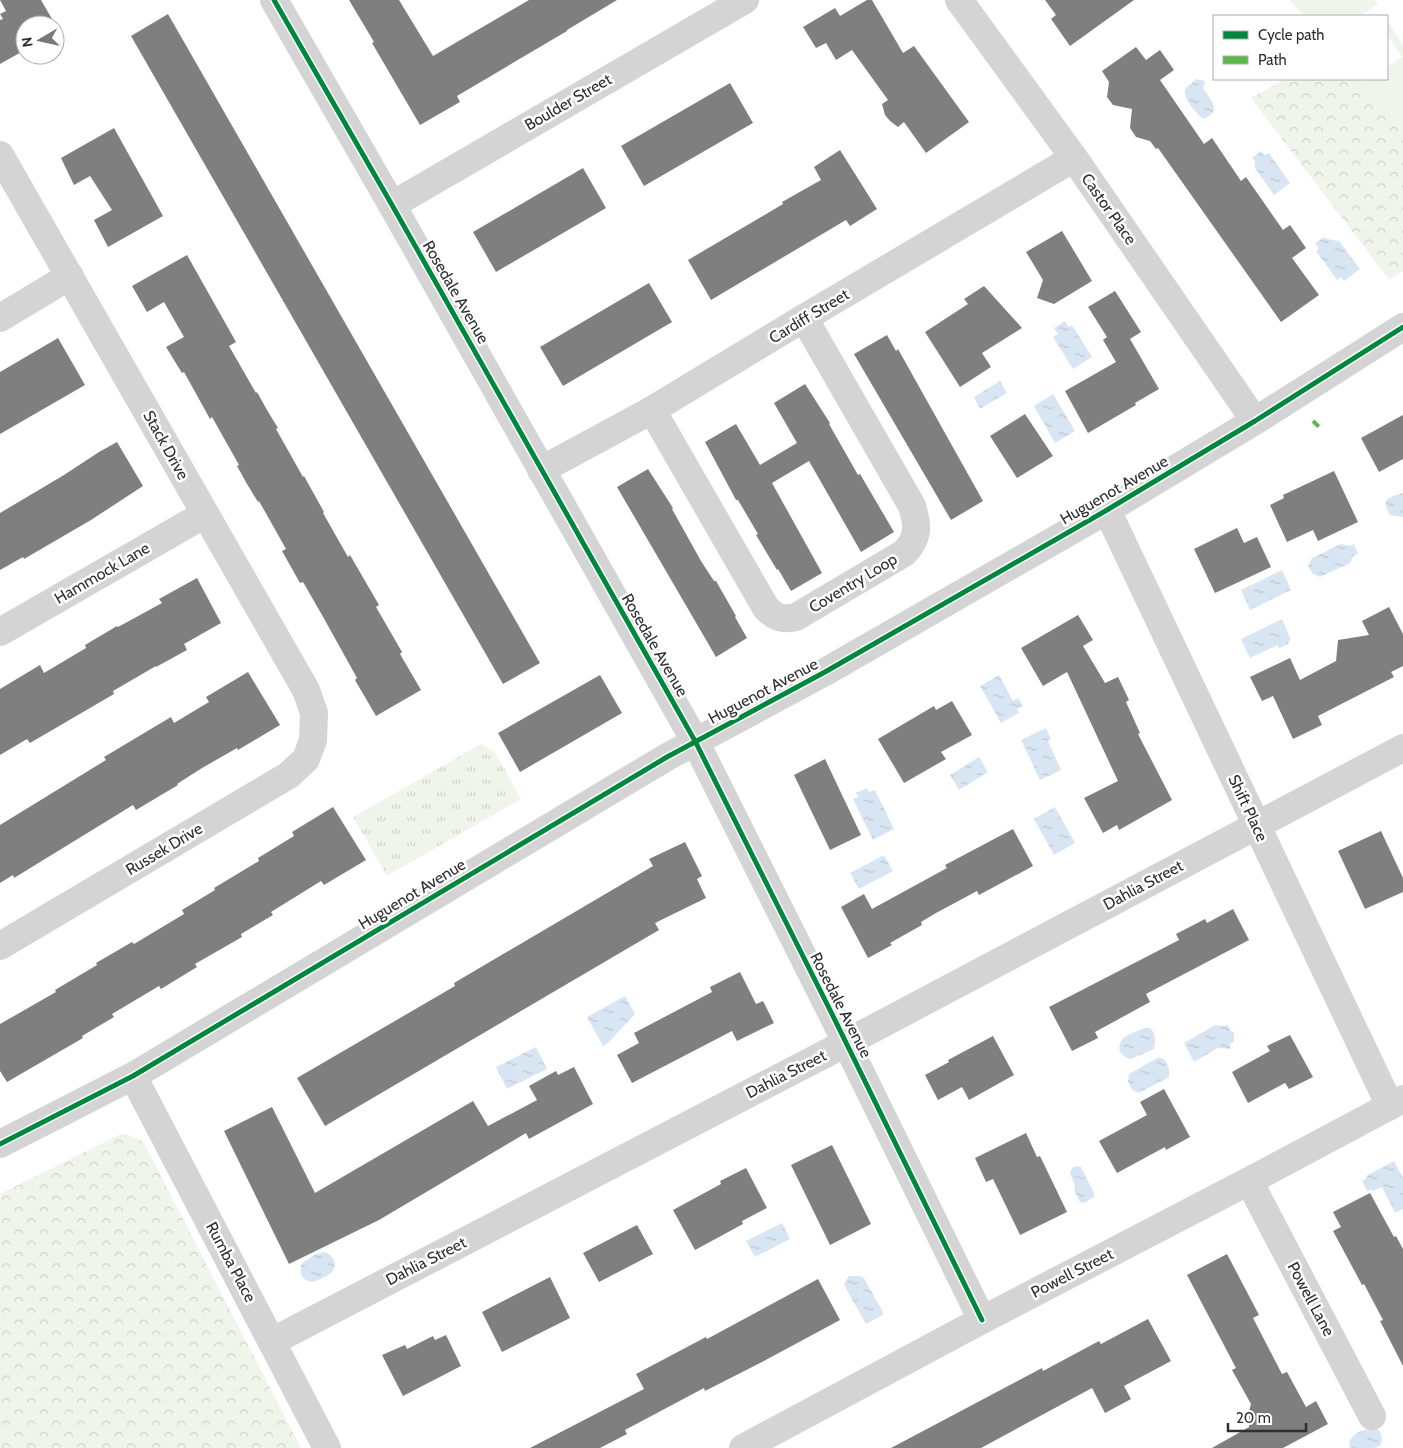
<svg xmlns="http://www.w3.org/2000/svg" width="1403" height="1448" viewBox="0 0 1403 1448" font-family="Cabin,sans-serif">
	<defs>
		<pattern id="forest-crowns" width="20" height="18" patternUnits="userSpaceOnUse" patternTransform="scale(1.25)"><rect width="20" height="18" fill="#f0f5ec"/><path d="M2 6a3 3 0 1 1 6 0M12 15a3 3 0 1 1 6 0" fill="none" stroke="#ced2cb"/></pattern>
		<pattern id="park-tufts" width="24" height="20" patternUnits="userSpaceOnUse" patternTransform="scale(1.25)"><rect width="24" height="20" fill="#f0f5ec"/><path d="M3 7l-1-3M5 7V3M7 7l1-3M15 17l-1-3M17 17v-4M19 17l1-3" fill="none" stroke="#ced2cb"/></pattern>
		<pattern id="water-ripples" width="26" height="14" patternUnits="userSpaceOnUse" patternTransform="scale(1.25)"><rect width="26" height="14" fill="#d8e6f3"/><path d="M2 4q2-2 4 0t4 0M15 11q2-2 4 0t4 0" fill="none" stroke="#bac6d1"/></pattern>
	</defs>
	<rect width="100%" height="100%" fill="#fff"/>
	<!-- grass -->
	<g fill="#f0f5ec">
		<path d="M 1290,0 L 1375,0 L 1378,4 L 1361,16 L 1304,16 Z"/>
		<path d="M 1387,20 L 1403,45 L 1403,126 L 1359,79 L 1366,79 L 1367,80 L 1370,79 L 1387,79 L 1387,67 L 1402,57 L 1387,35 Z"/>
	</g>
	<!-- forest -->
	<g fill="url(#forest-crowns)">
		<path d="M 1284,79 L 1359,79 L 1403,126 L 1403,271 L 1389,280 L 1251,98 Z"/>
		<path d="M 123,1133 L 143,1141 L 301,1448 L 0,1448 L 0,1194 Z"/>
	</g>
	<!-- park -->
	<path fill="url(#park-tufts)" d="M 481,744 L 495,752 L 521,799 L 387,876 L 353,817 Z"/>
	<!-- water -->
	<g fill="url(#water-ripples)">
		<path d="M 1196,79 L 1205,81 L 1203,89 C 1211,99 1223,112 1203,119 C 1198,115 1183,98 1185,91 C 1186,86 1193,83 1196,79 Z"/>
		<path d="M 1261,151 L 1264,155 L 1269,153 L 1290,183 L 1274,195 L 1255,168 L 1255,161 L 1252,158 Z"/>
		<path d="M 1325,237 L 1327,239 L 1339,241 L 1360,269 L 1344,281 L 1341,277 L 1337,280 L 1316,251 L 1319,249 L 1315,243 Z"/>
		<path d="M 1065,321 L 1069,327 L 1072,325 L 1092,357 L 1073,369 L 1053,337 L 1058,334 L 1054,328 Z"/>
		<path d="M 1000,381 L 1007,393 L 980,409 L 974,397 Z"/>
		<path d="M 1053,394 L 1075,431 L 1055,443 L 1034,406 Z"/>
		<path d="M 1403,493 L 1403,517 L 1390,515 C 1380,499 1389,497 1403,493 Z"/>
		<path d="M 1341,544 L 1350,546 L 1354,544 L 1358,554 L 1354,555 L 1350,563 L 1320,577 L 1313,574 L 1308,566 L 1312,558 Z"/>
		<path d="M 1282,570 L 1291,590 L 1250,610 L 1241,590 Z"/>
		<path d="M 1282,619 L 1291,640 L 1288,642 L 1289,644 L 1279,648 L 1278,645 L 1250,658 L 1241,639 Z"/>
		<path d="M 999,675 L 1013,701 L 1018,698 L 1023,706 L 1017,709 L 1019,713 L 1001,723 L 980,686 Z"/>
		<path d="M 1046,728 L 1051,739 L 1048,741 L 1061,770 L 1040,780 L 1021,740 Z"/>
		<path d="M 979,757 L 988,772 L 959,790 L 950,775 Z"/>
		<path d="M 867,788 L 869,792 L 875,790 L 894,829 L 873,840 L 853,799 L 859,797 L 856,793 Z"/>
		<path d="M 1055,807 L 1075,843 L 1054,855 L 1034,819 Z"/>
		<path d="M 884,855 L 893,871 L 859,889 L 850,873 Z"/>
		<path d="M 625,996 L 635,1014 L 609,1042 L 603,1046 L 587,1017 Z"/>
		<path d="M 1228,1025 L 1230,1031 L 1234,1032 L 1234,1042 L 1230,1044 L 1230,1049 L 1218,1048 L 1194,1062 L 1184,1043 L 1215,1025 L 1222,1026 Z"/>
		<path d="M 1144,1028 L 1150,1028 C 1156,1034 1156,1040 1154,1049 L 1131,1059 C 1119,1057 1115,1045 1125,1037 C 1130,1033 1139,1031 1144,1028 Z"/>
		<path d="M 536,1047 L 547,1069 L 507,1089 L 496,1067 Z"/>
		<path d="M 1159,1057 L 1165,1060 L 1169,1069 L 1169,1077 L 1139,1093 L 1132,1090 L 1128,1081 L 1129,1074 Z"/>
		<path d="M 1394,1161 L 1403,1178 L 1403,1209 L 1395,1213 L 1382,1187 L 1373,1191 L 1371,1189 L 1367,1191 L 1362,1181 L 1367,1178 L 1366,1176 Z"/>
		<path d="M 1077,1166 L 1081,1167 L 1094,1193 L 1094,1197 L 1084,1203 L 1080,1202 L 1074,1190 L 1075,1186 L 1070,1173 L 1072,1168 Z"/>
		<path d="M 782,1223 L 790,1239 L 755,1257 L 746,1241 Z"/>
		<path d="M 324,1252 C 332,1254 339,1263 332,1272 C 328,1276 319,1280 313,1282 C 302,1281 298,1273 302,1263 L 316,1254 Z"/>
		<path d="M 849,1276 L 860,1276 L 864,1278 L 884,1314 L 866,1324 L 844,1285 L 846,1280 Z"/>
		<path d="M 1376,1428 C 1382,1433 1383,1437 1381,1445 L 1375,1448 L 1349,1448 C 1350,1445 1349,1442 1350,1440 C 1354,1432 1368,1428 1376,1428 Z"/>
	</g>
	<!-- building -->
	<g fill="#7f7f7f">
		<path d="M 0,0 L 41,0 L 59,31 L 55,33 L 55,25 L 25,25 L 25,50 L 0,64 L 0,20 L 3,19 L 0,14 L 6,11 Z"/>
		<path d="M 349,0 L 399,0 L 433,56 L 529,0 L 617,0 L 567,30 L 567,31 L 457,96 L 460,102 L 420,125 L 372,43 L 374,42 Z"/>
		<path d="M 867,0 L 872,0 L 903,53 L 914,46 L 969,122 L 926,153 L 904,122 L 898,127 L 890,121 L 885,115 L 882,104 L 888,100 L 852,50 L 836,60 L 826,43 L 816,48 L 803,27 L 835,8 L 840,16 Z"/>
		<path d="M 1045,0 L 1134,0 L 1070,46 L 1051,19 L 1056,15 Z"/>
		<path d="M 168,14 L 540,663 L 503,684 L 131,36 Z"/>
		<path d="M 1136,47 L 1146,60 L 1160,50 L 1174,70 L 1160,80 L 1204,144 L 1212,138 L 1241,181 L 1246,177 L 1283,230 L 1290,225 L 1306,248 L 1292,258 L 1319,295 L 1281,322 L 1158,148 L 1156,149 L 1150,141 L 1136,137 L 1130,128 L 1132,109 L 1113,105 L 1107,97 L 1109,82 L 1102,71 Z"/>
		<path d="M 730,83 L 753,123 L 644,186 L 621,146 Z"/>
		<path d="M 114,128 L 163,216 L 108,247 L 94,220 L 112,210 L 90,176 L 74,185 L 61,158 Z"/>
		<path d="M 840,150 L 877,209 L 850,226 L 846,220 L 711,300 L 688,260 L 783,204 L 782,202 L 821,180 L 814,167 Z"/>
		<path d="M 583,168 L 606,208 L 496,272 L 473,232 Z"/>
		<path d="M 1062,231 L 1092,281 L 1054,304 L 1037,298 L 1043,280 L 1026,252 Z"/>
		<path d="M 187,255 L 236,342 L 229,346 L 256,393 L 257,392 L 267,410 L 278,428 L 276,429 L 303,477 L 304,476 L 324,512 L 323,513 L 348,557 L 350,555 L 379,605 L 376,607 L 402,652 L 400,654 L 421,690 L 376,716 L 355,680 L 357,678 L 322,615 L 303,582 L 300,583 L 282,551 L 286,549 L 259,501 L 258,502 L 247,484 L 237,466 L 239,465 L 212,417 L 210,419 L 184,372 L 182,373 L 166,347 L 184,337 L 164,302 L 147,312 L 132,286 Z"/>
		<path d="M 649,283 L 672,322 L 563,386 L 540,347 Z"/>
		<path d="M 984,286 L 1022,328 L 982,353 L 991,367 L 960,387 L 925,332 L 968,304 L 964,299 Z"/>
		<path d="M 1115,291 L 1141,332 L 1130,339 L 1159,389 L 1135,403 L 1136,405 L 1088,433 L 1065,391 L 1116,362 L 1103,340 L 1107,337 L 1088,307 Z"/>
		<path d="M 887,335 L 896,351 L 898,349 L 983,501 L 951,520 L 854,354 Z"/>
		<path d="M 58,338 L 85,385 L 0,434 L 0,372 Z"/>
		<path d="M 805,384 L 830,423 L 829,424 L 858,475 L 860,474 L 894,532 L 861,552 L 809,461 L 772,483 L 822,573 L 791,591 L 778,569 L 777,570 L 756,535 L 758,534 L 738,500 L 736,500 L 705,442 L 736,424 L 760,465 L 797,443 L 774,403 Z"/>
		<path d="M 1025,414 L 1053,456 L 1017,478 L 990,436 Z"/>
		<path d="M 1403,415 L 1403,459 L 1379,472 L 1361,438 Z"/>
		<path d="M 117,442 L 143,486 L 91,520 L 24,559 L 23,557 L 0,570 L 0,513 L 64,475 L 99,452 Z"/>
		<path d="M 648,469 L 673,508 L 672,509 L 701,561 L 714,581 L 716,581 L 736,616 L 735,617 L 747,638 L 716,657 L 617,487 Z"/>
		<path d="M 1334,471 L 1358,522 L 1318,541 L 1313,530 L 1287,542 L 1270,505 L 1284,498 L 1283,495 Z"/>
		<path d="M 1237,528 L 1244,543 L 1257,537 L 1271,567 L 1215,593 L 1194,549 Z"/>
		<path d="M 197,578 L 221,623 L 184,644 L 187,650 L 156,667 L 156,666 L 113,691 L 114,694 L 30,743 L 27,739 L 0,755 L 0,689 L 40,665 L 44,673 L 86,648 L 85,645 L 117,626 L 118,627 L 162,603 L 159,599 Z"/>
		<path d="M 1389,607 L 1403,634 L 1403,666 L 1391,672 L 1394,677 L 1318,716 L 1322,725 L 1293,739 L 1273,696 L 1262,701 L 1250,677 L 1290,658 L 1300,680 L 1336,661 L 1338,640 L 1369,635 L 1362,621 Z"/>
		<path d="M 1078,615 L 1093,640 L 1083,646 L 1105,683 L 1118,677 L 1129,700 L 1126,702 L 1140,733 L 1138,734 L 1172,800 L 1119,830 L 1117,825 L 1103,833 L 1084,798 L 1118,781 L 1067,672 L 1043,686 L 1021,648 Z"/>
		<path d="M 248,672 L 280,725 L 238,750 L 237,748 L 202,768 L 177,784 L 178,785 L 136,810 L 133,805 L 14,878 L 13,875 L 0,883 L 0,825 L 106,760 L 104,757 L 171,717 L 174,723 L 209,702 L 206,697 Z"/>
		<path d="M 600,675 L 622,713 L 520,772 L 498,733 Z"/>
		<path d="M 952,701 L 972,735 L 941,752 L 946,759 L 904,783 L 878,739 L 934,706 L 936,710 Z"/>
		<path d="M 825,759 L 861,835 L 830,850 L 794,775 Z"/>
		<path d="M 333,807 L 366,860 L 324,885 L 321,881 L 271,912 L 273,915 L 241,934 L 242,937 L 195,964 L 197,967 L 161,989 L 159,986 L 112,1014 L 114,1017 L 82,1036 L 83,1038 L 7,1082 L 0,1071 L 0,1024 L 56,992 L 55,990 L 97,965 L 96,963 L 132,942 L 134,944 L 184,914 L 182,910 L 215,890 L 214,888 L 259,861 L 258,858 L 294,836 L 292,832 Z"/>
		<path d="M 1013,829 L 1033,866 L 979,895 L 977,891 L 936,913 L 921,922 L 922,925 L 890,943 L 892,945 L 868,958 L 841,907 L 864,894 L 872,909 L 947,868 L 945,865 Z"/>
		<path d="M 1381,831 L 1403,878 L 1403,892 L 1365,909 L 1338,851 Z"/>
		<path d="M 685,842 L 702,876 L 697,879 L 706,898 L 655,923 L 659,930 L 325,1126 L 297,1078 L 455,986 L 454,983 L 653,866 L 649,859 Z"/>
		<path d="M 1233,909 L 1249,940 L 1146,994 L 1150,1002 L 1095,1032 L 1098,1038 L 1072,1051 L 1049,1007 L 1179,940 L 1176,934 L 1205,919 L 1207,923 Z"/>
		<path d="M 740,972 L 756,1004 L 763,1001 L 774,1023 L 737,1041 L 732,1031 L 632,1083 L 617,1055 L 639,1043 L 634,1033 L 712,992 L 710,987 Z"/>
		<path d="M 1290,1035 L 1313,1077 L 1289,1089 L 1285,1083 L 1248,1103 L 1232,1072 L 1270,1051 L 1267,1046 Z"/>
		<path d="M 993,1036 L 1014,1075 L 969,1100 L 962,1087 L 938,1100 L 925,1075 L 949,1062 L 948,1060 Z"/>
		<path d="M 574,1067 L 593,1104 L 529,1139 L 526,1133 L 379,1220 L 289,1264 L 224,1131 L 272,1107 L 315,1193 L 473,1101 L 488,1126 L 537,1100 L 529,1086 L 556,1071 L 558,1075 Z"/>
		<path d="M 1164,1089 L 1190,1137 L 1166,1150 L 1165,1147 L 1117,1173 L 1099,1141 L 1147,1115 L 1140,1102 Z"/>
		<path d="M 1026,1133 L 1037,1157 L 1040,1156 L 1067,1212 L 1020,1235 L 993,1179 L 986,1182 L 975,1158 Z"/>
		<path d="M 832,1145 L 871,1224 L 830,1245 L 791,1165 Z"/>
		<path d="M 746,1168 L 767,1208 L 742,1221 L 743,1224 L 695,1250 L 673,1210 L 721,1184 L 720,1181 Z"/>
		<path d="M 1370,1193 L 1394,1237 L 1396,1236 L 1403,1249 L 1403,1366 L 1380,1321 L 1383,1320 L 1364,1284 L 1362,1285 L 1333,1231 L 1341,1227 L 1333,1212 Z"/>
		<path d="M 637,1225 L 653,1254 L 599,1282 L 583,1253 Z"/>
		<path d="M 1227,1254 L 1259,1315 L 1253,1318 L 1282,1374 L 1287,1372 L 1306,1407 L 1316,1401 L 1328,1424 L 1283,1448 L 1212,1448 L 1249,1427 L 1249,1411 L 1251,1404 L 1232,1370 L 1236,1368 L 1187,1275 Z"/>
		<path d="M 550,1277 L 570,1318 L 502,1352 L 482,1312 Z"/>
		<path d="M 818,1279 L 840,1320 L 762,1362 L 705,1391 L 704,1388 L 625,1430 L 627,1434 L 600,1448 L 530,1448 L 644,1389 L 636,1374 L 706,1337 L 707,1339 Z"/>
		<path d="M 1148,1319 L 1171,1361 L 1124,1386 L 1131,1399 L 1105,1413 L 1092,1388 L 981,1448 L 891,1448 L 1042,1368 L 1043,1371 L 1099,1341 L 1101,1344 Z"/>
		<path d="M 446,1335 L 461,1366 L 403,1396 L 382,1355 L 405,1345 L 407,1349 L 433,1336 L 435,1340 Z"/>
	</g>
	<g fill="none" stroke-linecap="round" stroke-linejoin="round">
		<!-- minor -->
		<g stroke="#d4d4d4" stroke-width="28">
			<path d="M 274,0 L 392,205 L 695,741 L 831,1012 L 982,1320"/>
			<path d="M 959,0 L 1074,158 L 1255,421"/>
			<path d="M 0,155 L 306,690 L 314,713 L 313,740 L 306,759 L 289,775 L 0,946"/>
			<path d="M 392,205 L 745,0"/>
			<path d="M 0,318 L 70,276"/>
			<path d="M 652,410 L 766,608 C 776,618 782,620 796,617 L 904,553 C 919,538 918,526 912,506 L 804,318"/>
			<path d="M 541,470 L 652,410 L 804,318 L 1074,158"/>
			<path d="M 1107,510 L 1390,1106"/>
			<path d="M 0,632 L 205,514"/>
			<path d="M 133,1076 L 327,1448"/>
			<path d="M 0,1144 L 133,1076 L 667,757 L 825,672 L 1107,510 L 1255,421 L 1403,327"/>
			<path d="M 1249,1181 L 1372,1416"/>
			<path d="M 273,1341 L 846,1043 L 1403,748"/>
			<path d="M 743,1448 L 982,1320 L 1249,1181 L 1403,1099"/>
		</g>
		<!-- quiet -->
		<path stroke="#58b947" stroke-width="4" stroke-dasharray="8 4" stroke-linecap="butt" d="M 1313,421 L 1319,427"/>
		<!-- cycleway casing -->
		<g stroke="#fff" stroke-width="8">
			<g id="cycleway">
				<path d="M 274,0 L 392,205 L 695,741 L 831,1012 L 982,1320"/>
				<path d="M 0,1144 L 133,1076 L 667,757 L 825,672 L 1107,510 L 1255,421 L 1403,327"/>
			</g>
		</g>
		<!-- cycleway -->
		<use href="#cycleway" stroke="#00873e" stroke-width="5"/>
	</g>
	<g text-anchor="middle" dominant-baseline="central" stroke-width="5" stroke-linejoin="round" paint-order="stroke">
		<!-- street labels -->
		<g font-size="16" fill="#2f2f2f" stroke="#fff">
			<text transform="translate(568 102) rotate(-30)">Boulder Street</text>
			<text transform="translate(1109 209) rotate(55)">Castor Place</text>
			<text transform="translate(456 292) rotate(60)">Rosedale Avenue</text>
			<text transform="translate(809 316) rotate(-31)">Cardiff Street</text>
			<text transform="translate(166 445) rotate(61)">Stack Drive</text>
			<text transform="translate(1114 490) rotate(-30)">Huguenot Avenue</text>
			<text transform="translate(102 573) rotate(-30)">Hammock Lane</text>
			<text transform="translate(853 583) rotate(-31)">Coventry Loop</text>
			<text transform="translate(655 645) rotate(60)">Rosedale Avenue</text>
			<text transform="translate(763 691) rotate(-28)">Huguenot Avenue</text>
			<text transform="translate(1248 808) rotate(65)">Shift Place</text>
			<text transform="translate(164 849) rotate(-31)">Russek Drive</text>
			<text transform="translate(1143 885) rotate(-28)">Dahlia Street</text>
			<text transform="translate(412 894) rotate(-31)">Huguenot Avenue</text>
			<text transform="translate(841 1005) rotate(63)">Rosedale Avenue</text>
			<text transform="translate(786 1074) rotate(-27)">Dahlia Street</text>
			<text transform="translate(426 1261) rotate(-27)">Dahlia Street</text>
			<text transform="translate(231 1262) rotate(62)">Rumba Place</text>
			<text transform="translate(1072 1273) rotate(-27)">Powell Street</text>
			<text transform="translate(1311 1299) rotate(62)">Powell Lane</text>
		</g>
	</g>
	<!-- legend -->
	<rect x="1213" y="15" width="175" height="65" fill="#ffffff" stroke="#acacac"/>
	<rect x="1223" y="31" width="25" height="8" fill="#00873e" stroke="#acacac"/>
	<text x="1258" y="40" font-size="15" fill="#2f2f2f">Cycle path</text>
	<rect x="1223" y="56" width="25" height="8" fill="#58b947" stroke="#acacac"/>
	<text x="1258" y="65" font-size="15" fill="#2f2f2f">Path</text>
	<!-- north arrow -->
	<g transform="translate(40 40) rotate(261)"><circle r="24" fill="#ffffff" stroke="#acacac"/>
	<path d="M0-4L9 19L0 12L-9 19Z" fill="#787878"/>
	<text y="-8" font-size="14" font-weight="bold" text-anchor="middle" fill="#2f2f2f">N</text>
	</g>
	<!-- scale -->
	<path d="M1228 1423v8h78v-8" fill="none" stroke="#2f2f2f" stroke-width="2.5"/>
	<text x="1236" y="1423" font-size="15" fill="#2f2f2f" stroke="#ffffff" stroke-width="4" paint-order="stroke">20 m</text>
</svg>
